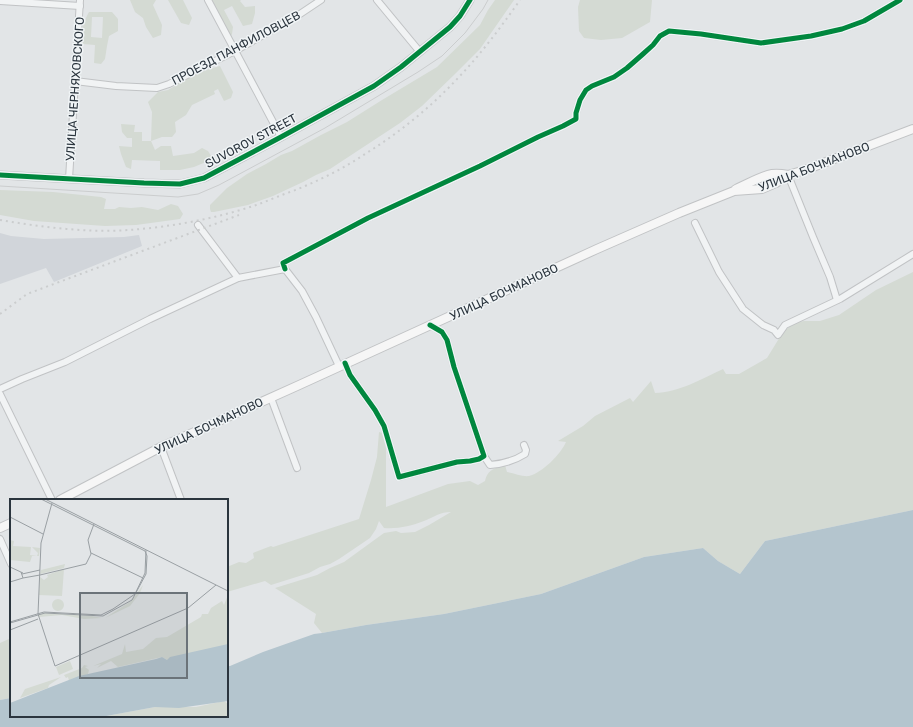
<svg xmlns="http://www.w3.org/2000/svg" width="913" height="727" viewBox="0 0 913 727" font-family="Rubik,sans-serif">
	<rect width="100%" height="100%" fill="#e2e5e7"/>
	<!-- built -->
	<path fill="#d1d5da" d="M 0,233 L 11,236 L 44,239 L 124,237 L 139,235 L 142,246 L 54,282 L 46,268 L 0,284 Z"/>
	<!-- green -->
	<g fill="#d4dad3" fill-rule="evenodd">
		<path d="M 130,0 L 156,0 L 153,5 L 162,25 L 161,35 L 153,38 L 146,27 L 143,18 L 135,12 Z"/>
		<path d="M 168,0 L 183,0 L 192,18 L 189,25 L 181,23 Z"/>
		<path d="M 212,0 L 241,0 L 240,1 L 245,7 L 255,6 L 255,13 L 252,24 L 243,26 L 232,6 L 224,10 L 233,27 L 232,34 L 231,36 Z"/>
		<path d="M 495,0 L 514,0 L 480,49 L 456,73 L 422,106 L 400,123 L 330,169 L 316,175 L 303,182 L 273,196 L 248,205 L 214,212 L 211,212 L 210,209 L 210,205 L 227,188 L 247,174 L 266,164 L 281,155 L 292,151 L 321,135 L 347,122 L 382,100 L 437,67 L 480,25 L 488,10 Z"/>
		<path d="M 580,0 L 652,0 L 650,22 L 622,38 L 601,40 L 584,38 L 579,31 L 578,7 Z"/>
		<path d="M 89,12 L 112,12 L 118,19 L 118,31 L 109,36 L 107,46 L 105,59 L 101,64 L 94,63 L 95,45 L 83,44 C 82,29 82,25 89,12 ZM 92,17 L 103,17 L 102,38 L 91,37 Z"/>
		<path d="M 220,66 L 233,92 L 231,98 L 224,101 L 218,89 L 214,91 L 215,94 L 192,105 L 186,115 L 175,122 L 176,132 L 172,137 L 162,137 L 151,141 L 155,150 L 161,146 L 171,146 L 173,156 L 194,153 L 202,148 L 208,151 L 213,159 L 194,167 L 180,170 L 160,170 L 160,161 L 132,160 L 131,169 L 126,167 L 121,154 L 119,146 L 132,147 L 132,138 L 127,138 L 122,132 L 121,124 L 135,125 L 134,132 L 142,132 L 142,141 L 151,141 L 152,112 L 148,102 L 158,92 L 168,90 L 190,77 L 209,69 Z"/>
		<path d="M 0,190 L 53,192 L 101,197 L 106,199 L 104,209 L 115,209 L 119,207 L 131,208 L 142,207 L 158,210 L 171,204 L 178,206 L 183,214 L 180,219 L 136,225 L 105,226 L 34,221 L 0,215 Z"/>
		<path d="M 913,272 L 913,510 L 765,541 L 740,574 L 718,561 L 703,548 L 644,557 L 541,594 L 444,614 L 366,625 L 322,633 L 314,623 L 316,614 L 275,588 L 317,575 L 330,568 L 344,562 L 384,533 L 396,531 L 401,533 L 415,532 L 429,525 L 451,512 C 440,512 434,517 424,521 C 411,526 398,529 384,528 L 379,521 L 376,529 L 370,538 L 339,559 L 330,564 L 320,567 L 309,573 L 271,585 L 265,581 L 227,592 L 227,567 L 239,562 L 246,563 L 254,558 L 253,553 L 271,546 L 273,547 L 359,519 L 371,480 L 377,457 L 379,432 L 382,433 L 386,448 L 386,507 L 448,484 L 470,481 L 478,485 L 485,481 C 488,469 494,469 505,465 L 507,472 C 514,473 523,477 529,476 C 542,473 561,454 566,442 L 558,441 L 583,426 L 595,416 L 630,398 L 633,402 L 651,381 L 655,393 C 677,393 704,378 723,369 L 726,374 L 739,374 L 767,358 L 783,332 L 794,323 L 804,321 L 820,321 L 839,315 L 876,290 Z"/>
		<path d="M 11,638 L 11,698 L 0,700 L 0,643 Z"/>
	</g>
	<!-- water -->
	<path fill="#b4c5ce" d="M 913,510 L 913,727 L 0,727 L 0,700 L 11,698 L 11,716 L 227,716 L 227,666 L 230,666 L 263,652 L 314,634 L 322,633 L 366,625 L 444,614 L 541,594 L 644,557 L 703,548 L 718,561 L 740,574 L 765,541 Z"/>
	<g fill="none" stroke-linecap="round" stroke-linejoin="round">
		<!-- minor casing -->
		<g stroke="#c1c3c5" stroke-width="8">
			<g id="minor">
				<path d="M 208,0 L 281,137"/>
				<path d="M 377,0 L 420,52"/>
				<path d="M 0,1 L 80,6"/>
				<path d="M 75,81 L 116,86 L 157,88 L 169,84 L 235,51 L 300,14 L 321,0"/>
				<path d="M 788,175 L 813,237 L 830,277 L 837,300"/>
				<path d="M 69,179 L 80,0"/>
				<path d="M 695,223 L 719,272 L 743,309 L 763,325 L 774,330 L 778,335 L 785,325 L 840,299 L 913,254"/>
				<path d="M 198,225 L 238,278 L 285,269 L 302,291 L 316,317 L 339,366"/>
				<path d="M 285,269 L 283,263 L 368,218 L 480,166 L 538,137 L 563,126 L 576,119 L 576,113 L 580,100 L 586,90 L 592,86 L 614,77 L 627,68 L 643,54 L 653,45 L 660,36 L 669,31 L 701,34 L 761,43 L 811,36 L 842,29 L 864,21 L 900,0"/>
				<path d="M 345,363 L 350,375 L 375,410 L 384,426 L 399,477 L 457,462 L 470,461 L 479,459 L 484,456 L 454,367 L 447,340 L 442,332 L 430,325"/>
				<path d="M 0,389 L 22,379 L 65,362 L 150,319 L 238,278"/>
				<path d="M 0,394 L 52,500"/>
				<path d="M 271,398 L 297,468"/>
				<path d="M 161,447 L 181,500"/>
				<path d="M 484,456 L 490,465 C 503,464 514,461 525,454 L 526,450 L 524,445"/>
				<path d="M 0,539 L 11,564"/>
			</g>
		</g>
		<!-- tertiary casing -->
		<g stroke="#c1c3c5" stroke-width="9">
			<path id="tertiary" d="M 0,175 L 144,183 L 180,184 L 204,178 L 281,137 L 374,86 L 401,67 L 450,27 L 460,16 L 470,0"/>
		</g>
		<!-- secondary casing -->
		<g stroke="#c1c3c5" stroke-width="10">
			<g id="secondary">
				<path d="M 736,189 C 748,184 760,176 772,174 C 778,173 783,174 788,175"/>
				<path d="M 60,500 L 161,447 L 297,386 L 597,249 L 679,213 L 734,191 L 762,189 L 776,183 L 788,175 L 805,170 L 913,129"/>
				<path d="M 0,528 L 11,523"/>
			</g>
		</g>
		<!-- minor -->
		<use href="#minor" stroke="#f1f3f4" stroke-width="6"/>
		<!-- tertiary -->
		<use href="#tertiary" stroke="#f1f3f4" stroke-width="7"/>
		<!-- secondary -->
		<use href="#secondary" stroke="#f6f6f6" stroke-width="8"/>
		<!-- tram -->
		<path stroke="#cbcdce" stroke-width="1" d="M 0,186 L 178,197 L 198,194 L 219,185 L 325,128 L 418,72 L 442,56 L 465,33 L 483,9 L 488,0"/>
		<!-- rail -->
		<g stroke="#cbcdce" stroke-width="2" stroke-dasharray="2 4" stroke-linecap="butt">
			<path d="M 0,220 C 42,227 86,233 129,230 C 171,227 219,218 259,204 C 270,200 281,195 293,191 C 318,181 343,169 365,154 C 399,133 431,107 458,78 C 481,54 501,27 520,0"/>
			<path d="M 0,314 L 27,294 L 239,215"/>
		</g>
		<!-- cycleway casing -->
		<g stroke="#f0f4f6" stroke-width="8">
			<g id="cycleway">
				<path d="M 0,175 L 144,183 L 180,184 L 204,178 L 281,137 L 374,86 L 401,67 L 450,27 L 460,16 L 470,0"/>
				<path d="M 285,269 L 283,263 L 368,218 L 480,166 L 538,137 L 563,126 L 576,119 L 576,113 L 580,100 L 586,90 L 592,86 L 614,77 L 627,68 L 643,54 L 653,45 L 660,36 L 669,31 L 701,34 L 761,43 L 811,36 L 842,29 L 864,21 L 900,0"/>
				<path d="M 345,363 L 350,375 L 375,410 L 384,426 L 399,477 L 457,462 L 470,461 L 479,459 L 484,456 L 454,367 L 447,340 L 442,332 L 430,325"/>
			</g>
		</g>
		<!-- cycleway -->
		<use href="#cycleway" stroke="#00873e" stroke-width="5"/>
	</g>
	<g text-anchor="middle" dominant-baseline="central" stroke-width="3" stroke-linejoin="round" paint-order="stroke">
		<!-- street labels -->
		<g font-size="12" fill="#2b353e" stroke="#f0f4f6">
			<text transform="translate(236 48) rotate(-28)">ПРОЕЗД ПАНФИЛОВЦЕВ</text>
			<text transform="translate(75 89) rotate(-86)">УЛИЦА ЧЕРНЯХОВСКОГО</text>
			<text transform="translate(251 141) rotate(-28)">SUVOROV STREET</text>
			<text transform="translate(814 167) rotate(-21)">УЛИЦА БОЧМАНОВО</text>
			<text transform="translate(504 292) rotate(-25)">УЛИЦА БОЧМАНОВО</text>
			<text transform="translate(209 426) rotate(-25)">УЛИЦА БОЧМАНОВО</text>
		</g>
	</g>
	<!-- overview -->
	<g transform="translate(10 499)">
		<rect width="218" height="218" fill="#e2e5e7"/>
		<path d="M 0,41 L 4,42 L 3,47 L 21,48 L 20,56 L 27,57 L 28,54 L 22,48 L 30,49 L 29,57 L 22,57 L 20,63 L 0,61 ZM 55,65 L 54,69 L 30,75 L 31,71 ZM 54,70 L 52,97 L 29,96 L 30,78 L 34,81 L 38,78 L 37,76 ZM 133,86 L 130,94 L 120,107 L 95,119 L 121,102 ZM 218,96 L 218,148 L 157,161 L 152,158 L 108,168 L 101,162 L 87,169 L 91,165 L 83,167 L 112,155 L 115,145 L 116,153 L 133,150 L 146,139 L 157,138 L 191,118 L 192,115 L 198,115 L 201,109 L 212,102 L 214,106 ZM42 106a6 6 0 1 1 12 0a6 6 0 1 1-12 0ZM 35,114 L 82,117 L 92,119 L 74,120 L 52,116 L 29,118 L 29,115 ZM 60,162 L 63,170 L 49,176 L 46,168 ZM 74,166 L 78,167 L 75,168 L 79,171 L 78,175 L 59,182 L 58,178 L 56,179 L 54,176 L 72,169 ZM 51,178 L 39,186 L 38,189 L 10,199 L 15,190 ZM 214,202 L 218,205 L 218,218 L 91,218 L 145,208 L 186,208 Z" fill="#d4dad3"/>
		<path d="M 218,145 L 218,202 L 169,209 L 145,208 L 91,218 L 0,218 L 0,204 L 69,177 L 146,160 L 152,158 L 157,161 L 160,158 Z" fill="#b4c5ce"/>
		<path fill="none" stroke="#999fa3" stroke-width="1" d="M 35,0 L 218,92M 42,4 L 31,44 L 28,115 L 45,167 L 178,109 L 206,86M 0,18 L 33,35M 81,54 L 133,79M 0,68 L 13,74M 11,73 L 13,79 L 30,76M 12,75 L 30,71M 30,76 L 76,65 L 81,55 L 78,41 L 84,25M 0,83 L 13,79M 0,123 L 34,113 L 91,116 L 103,110 L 125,95 L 135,74 L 136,51M 0,124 L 35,114 L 93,117 L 122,101 L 136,75 L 137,57 L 135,52 L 31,0M 0,131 L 28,120"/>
		<path fill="#6b7379" fill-opacity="0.15" stroke="#6b7379" stroke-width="2" d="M 70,94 L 177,94 L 177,179 L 70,179 Z"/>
		<rect width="218" height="218" fill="none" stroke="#2b353e" stroke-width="2"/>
	</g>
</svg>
